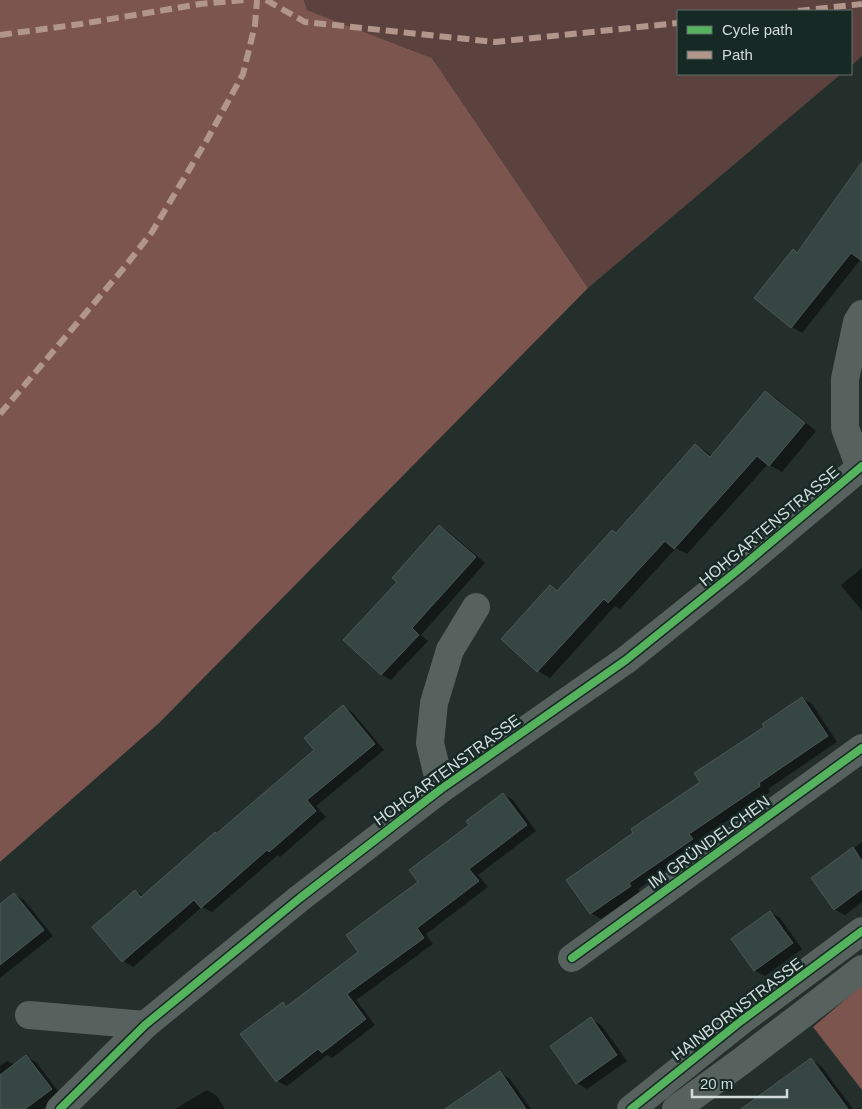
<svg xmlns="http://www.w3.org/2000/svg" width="862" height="1109" viewBox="0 0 862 1109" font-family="Helvetica,sans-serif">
	<rect width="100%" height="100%" fill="#242f2c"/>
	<!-- green -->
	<path fill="#5c423e" d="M 304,0 L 862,0 L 862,56 L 851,66 L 851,11 L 678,11 L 678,74 L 841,74 L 588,288 L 432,58 L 307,10 Z"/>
	<!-- forest -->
	<g fill="#7d554f">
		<path d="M 0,0 L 304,0 L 307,10 L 432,58 L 588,288 L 159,723 L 0,862 Z"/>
		<path d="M 862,985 L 862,1090 L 813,1027 Z"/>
	</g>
	<!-- shadow -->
	<g fill="#0007">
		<path d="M 862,187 L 862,259 L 861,259 L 802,333 L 792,327 L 793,251 L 798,254 Z"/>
		<path d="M 765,392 L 777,399 L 816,431 L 782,472 L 768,464 L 687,554 L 676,548 L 620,609 L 615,606 L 550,678 L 538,671 L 502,639 L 550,586 L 558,591 L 617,534 L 695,445 L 707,452 L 712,457 Z"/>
		<path d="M 440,526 L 449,532 L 485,563 L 421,635 L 428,641 L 391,680 L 381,674 L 399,582 Z"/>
		<path d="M 862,568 L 862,611 L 841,585 Z"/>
		<path d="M 802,698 L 812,704 L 837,742 L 768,789 L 770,792 L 698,840 L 702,846 L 638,889 L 640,892 L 601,919 L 591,913 L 635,834 L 701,782 Z"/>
		<path d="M 343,707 L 353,713 L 384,750 L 316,806 L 326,817 L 280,857 L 278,855 L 212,912 L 202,907 L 133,967 L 123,961 L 136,891 L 144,896 L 316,750 Z"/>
		<path d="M 503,794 L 513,800 L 536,831 L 478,875 L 488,887 L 426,934 L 433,944 L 356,1000 L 375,1025 L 332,1058 L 327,1055 L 287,1086 L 277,1081 L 283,1004 L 288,1007 L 360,952 L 419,882 L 471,825 Z"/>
		<path d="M 862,842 L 862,902 L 845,915 L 834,909 L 812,878 Z"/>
		<path d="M 14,894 L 24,900 L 53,936 L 0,978 L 0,906 Z"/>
		<path d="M 770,912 L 780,918 L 802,949 L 765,976 L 754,970 Z"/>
		<path d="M 591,1019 L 601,1025 L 627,1061 L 587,1089 L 577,1083 L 551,1047 Z"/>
		<path d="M 26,1057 L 36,1062 L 61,1095 L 43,1109 L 0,1109 L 0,1066 L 7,1061 L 15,1065 Z"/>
		<path d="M 811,1060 L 821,1066 L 853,1109 L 766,1109 Z"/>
		<path d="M 500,1073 L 510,1079 L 531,1109 L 448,1109 Z"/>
		<path d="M 207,1090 L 217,1096 L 225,1109 L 175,1109 Z"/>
	</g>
	<!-- building -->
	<g fill="#364743" stroke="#4d5653">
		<path d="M 862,162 L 862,261 L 851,253 L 791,328 L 754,298 L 793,249 L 797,253 Z"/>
		<path d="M 765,391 L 805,423 L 769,466 L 757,456 L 674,549 L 665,541 L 608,603 L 604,599 L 537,672 L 501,639 L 550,585 L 557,591 L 612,530 L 616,533 L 695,444 L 710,457 Z"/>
		<path d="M 439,525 L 476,557 L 412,628 L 419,635 L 381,675 L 343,640 L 397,582 L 392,578 Z"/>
		<path d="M 802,697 L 828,736 L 759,783 L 760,786 L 689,834 L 693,839 L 629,883 L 631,886 L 590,914 L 566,880 L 633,833 L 631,829 L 700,782 L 694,773 L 764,727 L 762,724 Z"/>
		<path d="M 343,705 L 375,744 L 307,800 L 316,811 L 269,852 L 267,850 L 201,908 L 194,900 L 122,962 L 92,927 L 135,890 L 141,897 L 215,832 L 216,834 L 314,750 L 304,738 Z"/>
		<path d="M 503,793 L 527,825 L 469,869 L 479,881 L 417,928 L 424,938 L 347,994 L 366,1019 L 322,1053 L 318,1049 L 276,1082 L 240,1034 L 283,1002 L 286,1007 L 358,952 L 346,935 L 418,882 L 409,870 L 469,825 L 466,821 Z"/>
		<path d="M 853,847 L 862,861 L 862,889 L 834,910 L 811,878 Z"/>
		<path d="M 14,893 L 44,930 L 0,965 L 0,904 Z"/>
		<path d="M 770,911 L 793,943 L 754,971 L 731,939 Z"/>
		<path d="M 591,1017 L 617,1055 L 576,1084 L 550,1046 Z"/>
		<path d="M 26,1055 L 52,1089 L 25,1109 L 0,1109 L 0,1075 Z"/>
		<path d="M 811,1058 L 848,1109 L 741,1109 Z"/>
		<path d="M 500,1071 L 526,1109 L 445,1109 Z"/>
	</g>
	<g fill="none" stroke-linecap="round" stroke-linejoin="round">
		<!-- minor -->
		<g stroke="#57615e" stroke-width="28">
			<path d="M 860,468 L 845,428 L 845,379 L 857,322 L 862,314"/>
			<path d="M 441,789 L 430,743 L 434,703 L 450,650 L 476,607"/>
			<path d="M 572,958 L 862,748"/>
			<path d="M 29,1015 L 145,1025"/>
			<path d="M 60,1109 L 145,1025 L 300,898 L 441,789 L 626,660 L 738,570 L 862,466"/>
			<path d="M 631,1109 L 741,1021 L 862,931"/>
			<path d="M 676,1109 L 743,1060 L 862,969"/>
		</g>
		<!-- quiet -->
		<g stroke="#b2968c" stroke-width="6" stroke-dasharray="12 6" stroke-linecap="butt">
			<path d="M 266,0 L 305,22 L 495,42 L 678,23"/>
			<path d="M 798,11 L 862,4"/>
			<path d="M 0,35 L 81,24 L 200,4 L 244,0"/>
			<path d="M 0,414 L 123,269 L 152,232 L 208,138 L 243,74 L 255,25 L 257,0"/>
		</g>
		<!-- cycleway casing -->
		<g stroke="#162925" stroke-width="11">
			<g id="cycleway">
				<path d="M 572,958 L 862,748"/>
				<path d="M 60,1109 L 145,1025 L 300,898 L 441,789 L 626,660 L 738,570 L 862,466"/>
				<path d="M 631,1109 L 741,1021 L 862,931"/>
			</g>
		</g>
		<!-- cycleway -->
		<use href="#cycleway" stroke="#56b35d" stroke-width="8"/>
	</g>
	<g text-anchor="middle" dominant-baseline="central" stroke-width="5" stroke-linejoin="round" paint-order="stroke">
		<!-- street labels -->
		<g font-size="16" fill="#d2ddda" stroke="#162925">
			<text transform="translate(769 526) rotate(-40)">HOHGARTENSTRASSE</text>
			<text transform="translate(447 770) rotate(-36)">HOHGARTENSTRASSE</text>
			<text transform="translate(709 842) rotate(-36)">IM GRÜNDELCHEN</text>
			<text transform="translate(737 1009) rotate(-37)">HAINBORNSTRASSE</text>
		</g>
	</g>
	<!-- legend -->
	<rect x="677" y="10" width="175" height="65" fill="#162925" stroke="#61716d"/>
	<rect x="687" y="26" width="25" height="8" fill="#56b35d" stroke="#61716d"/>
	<text x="722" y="35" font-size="15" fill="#d2ddda">Cycle path</text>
	<rect x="687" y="51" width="25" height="8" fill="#b2968c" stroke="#61716d"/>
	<text x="722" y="60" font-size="15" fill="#d2ddda">Path</text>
	<!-- scale -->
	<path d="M692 1089v8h95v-8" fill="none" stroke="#d2ddda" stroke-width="2.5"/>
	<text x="700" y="1089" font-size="15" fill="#d2ddda" stroke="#162925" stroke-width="4" paint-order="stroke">20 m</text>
</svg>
